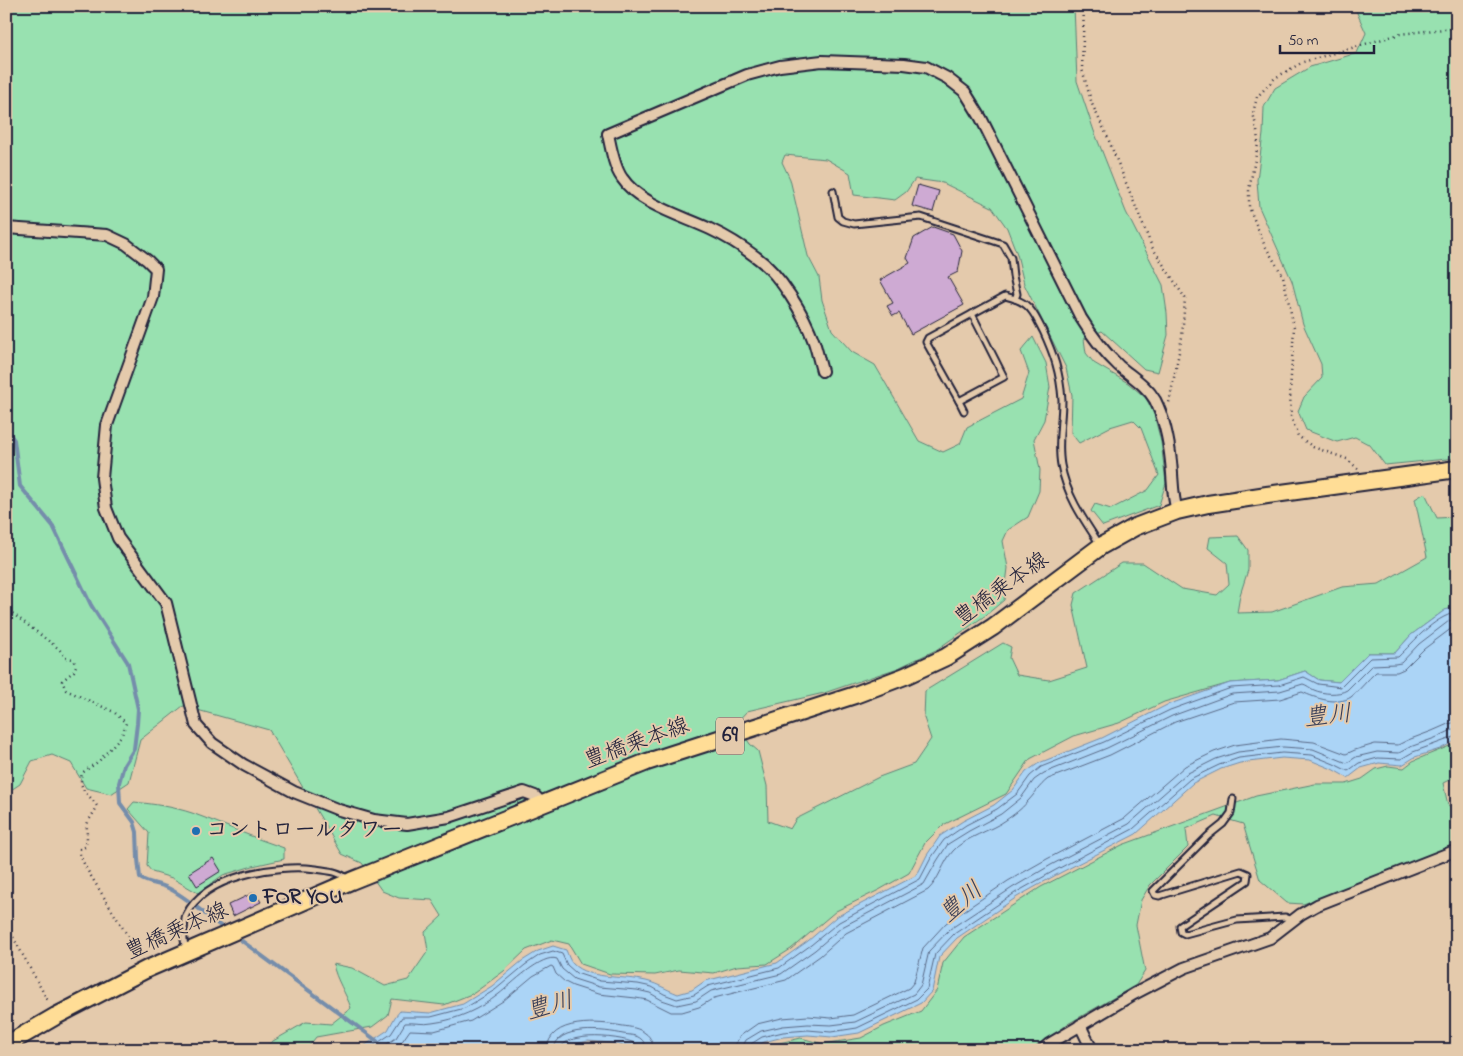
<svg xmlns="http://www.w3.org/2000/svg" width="1463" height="1056" viewBox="0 0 1463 1056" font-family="'Indie Flower','Klee One',sans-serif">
	<rect width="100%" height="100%" fill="#e4caac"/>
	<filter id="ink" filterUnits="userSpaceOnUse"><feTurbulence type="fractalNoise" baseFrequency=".02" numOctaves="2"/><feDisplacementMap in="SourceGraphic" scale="10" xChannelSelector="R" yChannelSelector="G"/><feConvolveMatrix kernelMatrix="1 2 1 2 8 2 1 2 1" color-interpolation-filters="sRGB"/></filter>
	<g filter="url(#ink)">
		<!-- green -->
		<g fill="#98e1b0" stroke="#5d8276">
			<path d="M 6,6 L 1074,6 L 1077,81 L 1094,131 L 1126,212 L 1163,285 L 1167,313 L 1168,335 L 1158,372 L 1144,369 L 1102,331 L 1084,339 L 1086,353 L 1094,363 L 1128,383 L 1146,398 L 1154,414 L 1161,442 L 1166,483 L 1159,505 L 1103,526 L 1091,511 L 1095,504 L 1111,509 L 1148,490 L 1159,475 L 1141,428 L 1133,420 L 1110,427 L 1079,443 L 1071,433 L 1072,395 L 1066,368 L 1024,284 L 1017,254 L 1007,228 L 992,207 L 943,183 L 915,179 L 906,192 L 895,200 L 854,195 L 850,173 L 826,159 L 785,155 L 782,162 L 790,179 L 808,256 L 819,277 L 822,300 L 832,330 L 852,352 L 875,365 L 919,441 L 943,452 L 960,444 L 967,427 L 1021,399 L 1029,373 L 1021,351 L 1033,337 L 1046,363 L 1050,387 L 1044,420 L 1034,439 L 1040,470 L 1039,491 L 1028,517 L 1008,530 L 1003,541 L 1008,568 L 1004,600 L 986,615 L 936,650 L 898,668 L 824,693 L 747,711 L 736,723 L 750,744 L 758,751 L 767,786 L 768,821 L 790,829 L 796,819 L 879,777 L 914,764 L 931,739 L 924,718 L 925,691 L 1003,643 L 1011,647 L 1009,658 L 1017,675 L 1049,680 L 1087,668 L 1073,605 L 1076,593 L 1122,563 L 1143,563 L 1182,589 L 1217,595 L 1229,584 L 1227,563 L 1208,548 L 1210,537 L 1238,536 L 1248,550 L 1248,570 L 1240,595 L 1237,613 L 1272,612 L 1342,587 L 1379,584 L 1427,557 L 1415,499 L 1425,493 L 1437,518 L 1457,517 L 1457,607 L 1445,610 L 1411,635 L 1395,653 L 1368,653 L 1339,682 L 1319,680 L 1305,671 L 1278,680 L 1230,683 L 1164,702 L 1119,723 L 1074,736 L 1030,759 L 1006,794 L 943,825 L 925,843 L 909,873 L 879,890 L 836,911 L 791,949 L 767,964 L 737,966 L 714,973 L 679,970 L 655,975 L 610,974 L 581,964 L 569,944 L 552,940 L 526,950 L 504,971 L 474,993 L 444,1005 L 392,999 L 388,1015 L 372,1027 L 316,1037 L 306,1050 L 261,1050 L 273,1041 L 306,1022 L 331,1024 L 351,1008 C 346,993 336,980 333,964 L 352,968 L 385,986 L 408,980 L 428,951 L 425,932 L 442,916 L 432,900 L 399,898 L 382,891 L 362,863 L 342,854 L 269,730 L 183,706 L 140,740 L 129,782 L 111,794 L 86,788 L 71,763 L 52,755 L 32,761 L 20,784 L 11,790 L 6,788 Z"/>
			<path d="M 1354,6 L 1457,6 L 1457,458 L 1385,465 L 1370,445 L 1355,437 L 1337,442 L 1306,430 L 1298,411 L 1304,397 L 1322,378 L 1321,364 L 1303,324 L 1292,281 L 1259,207 L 1257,180 L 1263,134 L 1264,107 L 1275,88 L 1310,67 L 1357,53 L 1366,33 Z"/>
			<path d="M 1457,743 L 1457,776 L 1443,783 L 1448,805 L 1457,812 L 1457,844 L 1381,877 L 1303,904 L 1287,903 L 1260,880 L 1243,824 L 1216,816 L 1186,829 L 1188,847 L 1150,885 L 1141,900 L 1136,925 L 1145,971 L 1136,985 L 1066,1025 L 1038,1050 L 759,1050 L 762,1047 L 801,1038 L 823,1044 L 861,1038 L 884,1026 L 921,1011 L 937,990 L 943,963 L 964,937 L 1041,887 L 1122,845 L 1256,796 L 1315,784 L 1346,784 L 1362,779 L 1376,769 L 1388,766 L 1404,768 L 1413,761 Z"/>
			<path d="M 134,802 C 154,804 174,807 192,813 C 223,824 253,838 284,848 L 284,859 L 253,866 L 223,875 L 198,893 L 172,878 L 152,872 L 147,866 L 149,833 L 128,809 Z"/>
		</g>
		<!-- water -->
		<path fill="#abd4f6" stroke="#748dab" d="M 1457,607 L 1457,740 L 1440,749 L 1415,757 L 1402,765 L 1379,763 L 1361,768 L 1348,778 L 1332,769 L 1310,760 L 1282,758 L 1240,763 L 1221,769 L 1193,783 L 1136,834 L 1056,875 L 1017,897 L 957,938 L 939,957 L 932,991 L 921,1003 L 859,1033 L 832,1037 L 808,1035 L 783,1037 L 764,1042 L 751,1050 L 641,1050 L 611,1043 L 588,1041 L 568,1046 L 563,1050 L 358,1050 L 388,1030 L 395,1017 L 400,1011 L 430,1013 L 463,1004 L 492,986 L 522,961 L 538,951 L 553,946 L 566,950 C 568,954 569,960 573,964 C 588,979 622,976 641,980 C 655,982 665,989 678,994 L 692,990 L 705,981 L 777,963 L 808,941 L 836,917 L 917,875 L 927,855 L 940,836 L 963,821 L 994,805 L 1013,790 L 1026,772 L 1039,763 L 1102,738 L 1167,705 L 1230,683 L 1278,680 L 1305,671 L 1319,680 L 1339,682 L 1368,653 L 1395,653 L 1411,635 L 1445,610 Z"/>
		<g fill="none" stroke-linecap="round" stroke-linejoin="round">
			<!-- shore -->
			<g stroke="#596986" stroke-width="1">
				<path d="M 367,1050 L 391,1034 L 402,1017 L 431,1017 L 465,1008 L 495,990 L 525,965 L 540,955 L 553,951 L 562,954 L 567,965 L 576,973 L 600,981 L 638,984 L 652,987 L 664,994 L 677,999 L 694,995 L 708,986 L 779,968 L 811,945 L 839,922 L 920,879 L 931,858 L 944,840 L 966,825 L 997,809 L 1017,794 L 1030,776 L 1041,767 L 1104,742 L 1170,710 L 1231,688 L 1279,685 L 1304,677 L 1318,684 L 1341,687 L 1370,658 L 1398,657 C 1415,641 1432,618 1457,612"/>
				<path d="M 378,1050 L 396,1038 L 405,1023 C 414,1022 424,1025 432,1023 C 457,1020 480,1009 499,994 C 511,985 542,953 557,959 L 562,969 L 574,979 L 599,987 L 637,990 L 650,993 L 662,1000 L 677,1005 L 696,1001 L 711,991 L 781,974 L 815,950 L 842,927 L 924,884 L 937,861 L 948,844 L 969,831 L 1001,814 L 1021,798 L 1034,780 L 1044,773 L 1107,748 L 1172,716 L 1232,694 L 1280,691 L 1303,684 C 1307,685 1310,688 1314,690 C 1323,694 1339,695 1347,690 L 1372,665 L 1395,664 L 1401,663 L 1419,644 L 1449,621 L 1457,619"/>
				<path d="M 392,1050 L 401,1043 L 410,1030 L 434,1031 L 471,1021 L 503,1001 L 533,976 L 551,966 L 553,967 L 556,974 L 565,982 L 573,986 L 598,994 L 636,998 L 647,1000 L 671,1012 L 682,1012 L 699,1007 L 714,998 L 786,980 L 820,956 L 846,933 L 928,890 C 939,880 943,862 953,851 C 965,837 991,831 1006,820 C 1013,815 1022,809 1027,802 C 1035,794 1039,786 1048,779 L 1110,755 L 1175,722 L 1234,702 L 1280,699 L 1302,692 C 1315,698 1338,706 1351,697 C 1360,690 1367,680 1376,672 L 1397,672 L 1404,669 L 1424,649 L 1452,628 L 1457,626"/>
				<path d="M 547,1050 C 548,1017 601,1022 623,1026 C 630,1027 639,1028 645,1033 C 651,1037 653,1043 653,1050"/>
				<path d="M 554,1050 C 555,1024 606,1030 623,1034 C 629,1035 637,1035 641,1039 C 645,1042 645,1046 646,1050"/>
				<path d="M 560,1050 C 563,1030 626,1036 638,1045 L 639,1050"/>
				<path d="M 735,1050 L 736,1043 L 740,1036 L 757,1024 L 782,1018 L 808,1016 L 831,1018 L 853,1015 L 909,988 L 914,982 L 923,948 L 946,923 L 1008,881 L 1047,859 L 1125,818 L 1185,766 L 1214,752 L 1235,745 L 1281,739 L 1314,742 L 1346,754 L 1355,750 L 1375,744 L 1398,745 L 1408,740 L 1432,731 L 1448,724 L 1457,722"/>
				<path d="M 743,1050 L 744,1044 L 746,1040 L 761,1031 L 783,1026 L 808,1024 L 831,1025 L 855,1022 L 914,994 L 921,985 L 929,951 L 950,929 L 1012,888 L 1051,865 L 1129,824 L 1186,774 L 1216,759 L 1238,752 L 1283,747 L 1313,749 L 1347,763 L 1356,757 L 1377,752 L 1399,753 L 1410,747 L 1435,738 L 1452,730 L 1457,730"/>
				<path d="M 749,1050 L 751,1044 L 762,1037 L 783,1032 L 808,1030 L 831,1032 L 857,1028 L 917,999 L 927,989 L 935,954 L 954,934 L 1015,893 L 1054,871 L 1133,829 L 1190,779 L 1219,765 L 1239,758 L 1282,753 L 1312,755 L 1334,764 L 1348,771 L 1359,763 L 1378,758 L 1401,759 L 1413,752 L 1457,736"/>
			</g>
			<!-- stream -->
			<g stroke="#748dab" stroke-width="4">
				<path d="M 6,429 L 14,440 L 20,486 L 53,526 L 91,605 L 128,663 L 138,709 L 137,724 L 134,749 L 124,765 L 119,783 L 120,803 L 134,822 L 137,832 L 138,859 L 140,878 C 149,884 157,883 166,887 C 186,896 204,914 222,927"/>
				<path d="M 242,941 L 377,1041"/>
			</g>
		</g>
		<!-- building -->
		<g fill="#ceaad3" stroke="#22223b">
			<path d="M 918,185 L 939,191 L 933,212 L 912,206 Z"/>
			<path d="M 933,227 L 953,234 L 962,251 L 958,272 L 948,277 L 964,305 L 911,334 L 899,313 L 893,316 L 887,306 L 893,303 L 880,280 L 910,263 L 907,258 L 914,238 Z"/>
			<path d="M 213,858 L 221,871 L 197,886 L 189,873 Z"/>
			<path d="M 255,892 L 261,902 L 233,916 L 228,905 Z"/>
		</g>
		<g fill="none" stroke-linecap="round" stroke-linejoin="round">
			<!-- lane casing -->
			<g stroke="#22223b" stroke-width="9">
				<g id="lane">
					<path d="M 833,191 L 838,217 L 843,221 L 854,224 L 921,217 L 1003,244 L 1011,258 L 1013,276 L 1017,294 L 1015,299"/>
					<path d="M 959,401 L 926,342 L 928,338 L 1005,296 C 1012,298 1020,300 1026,305 C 1034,311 1038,322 1043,331 C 1054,355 1060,372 1062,400 C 1062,422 1057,443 1061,465 C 1066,494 1083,519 1099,543"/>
					<path d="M 964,411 L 959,401 L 1004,377 L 972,314"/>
					<path d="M 1233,799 L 1231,813 L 1223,824 L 1208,836 L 1153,891 L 1155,895 L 1159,896 L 1241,871 L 1248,874 L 1247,881 L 1180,926 L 1181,932 L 1185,934 L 1237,920 L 1285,917 L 1292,920"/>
					<path d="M 186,948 C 183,942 184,937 184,930 C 185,925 184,919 186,915 C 205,875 277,864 316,869 C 328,871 339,871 348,879"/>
				</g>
			</g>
			<!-- street casing -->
			<g stroke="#22223b" stroke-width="14">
				<g id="street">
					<path d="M 6,228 L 107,235 L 126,244 L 147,260 L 156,269 L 153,297 L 107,425 L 102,478 L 106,508 L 118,538 L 166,603 L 196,725 L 212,743 L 244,765 L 294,792 L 339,810 L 374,820 L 407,824 L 449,817 L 524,792 L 535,796 L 542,803"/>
					<path d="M 822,371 C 819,361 817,351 814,342 C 804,314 780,274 756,257 C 743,247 725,236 710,229 C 683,216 640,205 622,178 C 614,167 611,148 608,134 L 747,75 L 780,66 L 822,61 L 904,64 L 926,67 L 947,78 L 965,92 L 981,118 L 1081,318 C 1092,336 1104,352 1119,366 C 1132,377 1146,385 1155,400 C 1164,418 1169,442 1171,462 C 1173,479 1172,495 1177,511"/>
					<path d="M 1080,1025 L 1092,1050"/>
					<path d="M 1042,1050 L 1049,1044 L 1134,994 L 1184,968 L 1270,938 L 1301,914 L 1317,905 L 1457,850"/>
				</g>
			</g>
			<!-- primary casing -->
			<g stroke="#22223b" stroke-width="20">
				<path id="primary" d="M 6,1045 L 56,1016 L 147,969 L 351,881 L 647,762 L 855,695 L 905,676 L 946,657 L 993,627 L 1101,546 L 1135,527 L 1177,511 L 1208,504 L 1267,495 L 1457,469"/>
			</g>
			<!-- path -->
			<g stroke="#22223b" stroke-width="2.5" stroke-dasharray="1 4" stroke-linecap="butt">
				<path d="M 1084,6 L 1082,69 L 1092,104 L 1107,136 L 1152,247 L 1185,298 L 1182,337 L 1169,403"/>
				<path d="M 1358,469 L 1347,459 L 1313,447 L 1298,436 L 1291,417 L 1290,392 L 1294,327 L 1283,276 L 1264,244 L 1249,207 L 1249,190 L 1258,144 L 1257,130 L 1253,113 L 1257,97 L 1275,78 L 1303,62 L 1400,34 L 1434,30 L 1457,28"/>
				<path d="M 6,606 L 8,610 L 59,649 L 66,658 L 73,659 L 76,666 L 74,671 L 62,681 L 66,690 L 114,712 L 126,723 L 122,735 L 99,761 L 82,773 C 78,792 88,792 97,806 C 95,812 91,816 88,822 C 85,829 89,839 85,847 L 80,849 L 80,855 L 86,868 L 140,956"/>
				<path d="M 6,924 L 49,1003"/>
			</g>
			<!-- lane -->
			<use href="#lane" stroke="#e4caac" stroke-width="5"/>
			<!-- street -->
			<use href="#street" stroke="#e4caac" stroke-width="10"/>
			<!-- primary -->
			<use href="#primary" stroke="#ffdd96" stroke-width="16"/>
		</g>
	</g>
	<!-- markers -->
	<g fill="#1f6fb2" stroke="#e4caac" stroke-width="2">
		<circle cx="196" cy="831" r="5"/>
		<circle cx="253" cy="898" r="5"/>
	</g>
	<g text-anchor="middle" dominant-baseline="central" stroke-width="4" stroke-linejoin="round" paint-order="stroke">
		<!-- shield labels -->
		<rect fill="#e4caac" stroke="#5c545d" stroke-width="1" x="716" y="717.5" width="28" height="37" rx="4"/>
		<g font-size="21" font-weight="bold" fill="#22223b">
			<text x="730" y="736">69</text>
		</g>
		<!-- street labels -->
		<g font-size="22" fill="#22223b" stroke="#e4caac">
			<text transform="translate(1002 590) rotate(-36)">豊橋乗本線</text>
			<text transform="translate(637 744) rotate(-20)">豊橋乗本線</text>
			<text transform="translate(177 932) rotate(-24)">豊橋乗本線</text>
		</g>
		<!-- poi labels -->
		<g font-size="22" font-weight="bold" fill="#22223b" stroke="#e4caac" text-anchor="start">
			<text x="206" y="831">コントロールタワー</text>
			<text x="263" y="898">FOR YOU</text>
		</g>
		<!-- water labels -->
		<g font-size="24" font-style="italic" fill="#373d57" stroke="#e4caac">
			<text transform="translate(1328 717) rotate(-6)">豊川</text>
			<text transform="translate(962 903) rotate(-40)">豊川</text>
			<text transform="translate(550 1007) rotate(-15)">豊川</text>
		</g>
	</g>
	<!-- margin -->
	<rect width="1463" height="1056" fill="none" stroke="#e4caac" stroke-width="25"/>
	<rect x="12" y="12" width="1438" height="1031" fill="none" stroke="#22223b" stroke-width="2" filter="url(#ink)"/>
	<!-- scale -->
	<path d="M1280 45v8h94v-8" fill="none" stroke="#22223b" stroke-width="2.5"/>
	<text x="1288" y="45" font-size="15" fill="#22223b" stroke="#e4caac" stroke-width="4" paint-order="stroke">50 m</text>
</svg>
